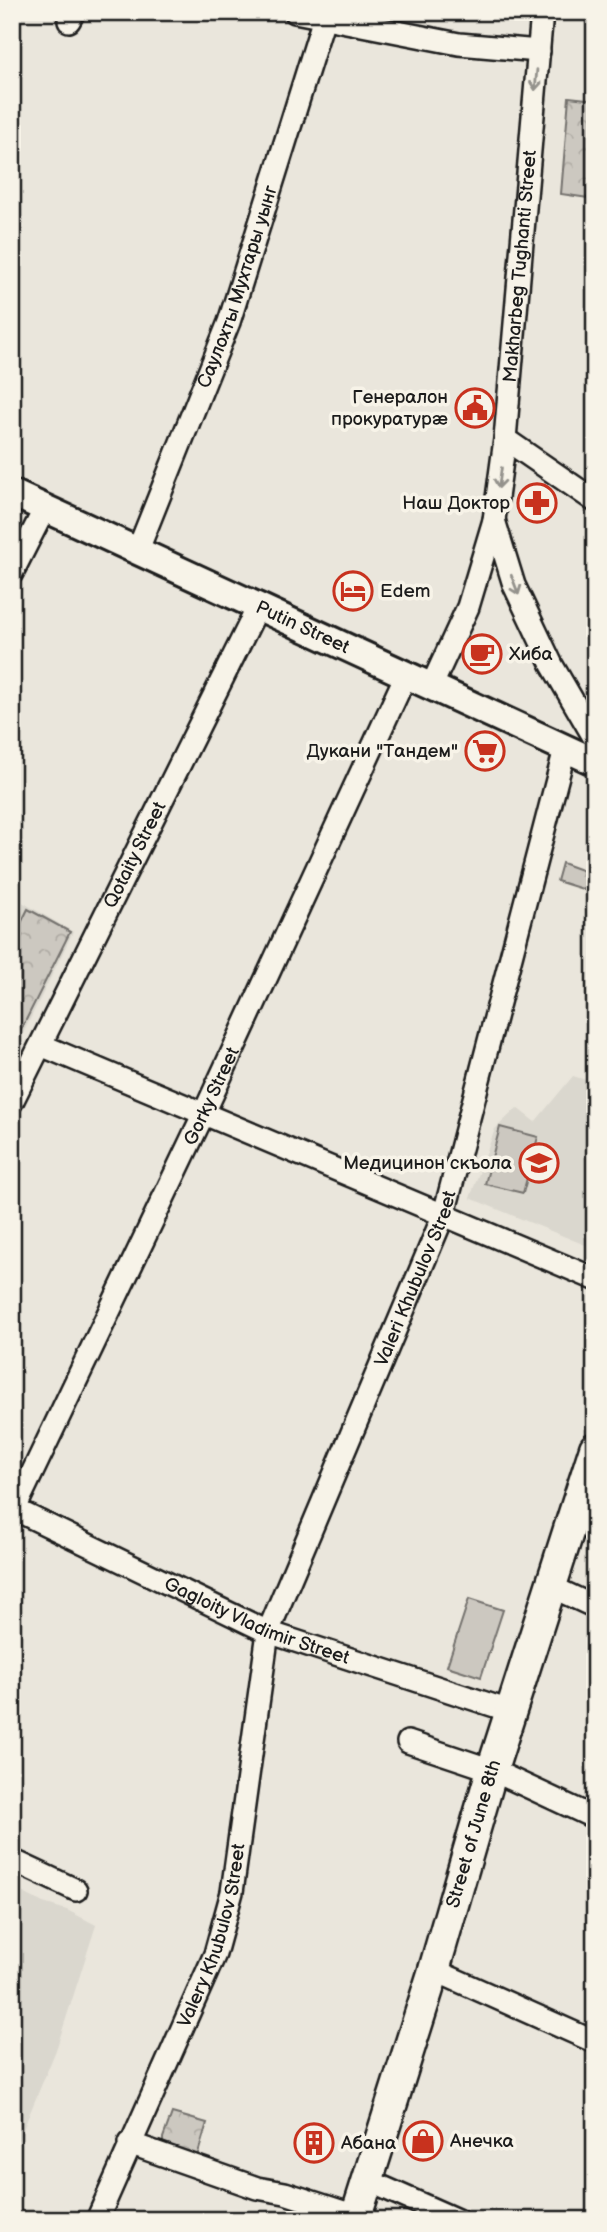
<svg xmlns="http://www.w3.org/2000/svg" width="607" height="2232" viewBox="0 0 607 2232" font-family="'Balsamiq Sans',sans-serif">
	<defs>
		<pattern id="park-crowns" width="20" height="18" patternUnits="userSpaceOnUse" patternTransform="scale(1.75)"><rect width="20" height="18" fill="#ccc8c0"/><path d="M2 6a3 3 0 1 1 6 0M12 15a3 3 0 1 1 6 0" fill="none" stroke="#afaba4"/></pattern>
	</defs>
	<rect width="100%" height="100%" fill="#eae6dc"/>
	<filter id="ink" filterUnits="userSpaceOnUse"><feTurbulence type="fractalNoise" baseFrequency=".0143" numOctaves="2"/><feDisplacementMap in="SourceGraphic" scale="14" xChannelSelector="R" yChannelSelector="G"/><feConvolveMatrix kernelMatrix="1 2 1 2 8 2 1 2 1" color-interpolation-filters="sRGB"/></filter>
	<g filter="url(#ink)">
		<!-- built -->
		<g fill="#dad7ce">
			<path d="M 12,896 L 73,932 L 12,1056 Z"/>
			<path d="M 573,1076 L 595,1083 L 595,1249 L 470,1198 L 495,1129 L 517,1108 L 535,1122 Z"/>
			<path d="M 12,1887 L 43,1903 L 67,1910 L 96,1925 L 56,2050 L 12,2156 Z"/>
		</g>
		<!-- green -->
		<g fill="#ccc8c0" stroke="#74726e" stroke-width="2">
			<path d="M 500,1127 L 538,1137 L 523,1193 L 485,1184 Z"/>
			<path d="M 469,1599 L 503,1610 L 481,1677 L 447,1666 Z"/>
		</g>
		<!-- park -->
		<g fill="url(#park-crowns)" stroke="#74726e" stroke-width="2">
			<path d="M 569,97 L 595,100 L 595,199 L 561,194 Z"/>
			<path d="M 562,863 L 595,875 L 595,893 L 557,881 Z"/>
			<path d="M 28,909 L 70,932 L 17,1038 L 12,1035 L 12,941 Z"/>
			<path d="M 172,2113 L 207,2123 L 196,2160 L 163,2146 L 163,2138 Z"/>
		</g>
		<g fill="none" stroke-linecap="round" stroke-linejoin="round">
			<!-- minor casing -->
			<g stroke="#1c1c1c" stroke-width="26">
				<g id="minor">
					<path d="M 295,12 L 459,44 L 539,51"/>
					<path d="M 69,21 L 74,12"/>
					<path d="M 505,439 L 595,501"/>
					<path d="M 494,520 L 514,585 L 552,665 L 595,739"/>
					<path id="s1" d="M 137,552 L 229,322 L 324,18"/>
					<path d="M 12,573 L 45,508"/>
					<path id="s2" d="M 431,687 L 468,607 L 494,520 L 505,439 L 542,12"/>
					<path d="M 41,1045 L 595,1279"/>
					<path id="s3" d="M 12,1102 L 258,607"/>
					<path id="s4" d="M 12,1508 L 268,1632 L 510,1711"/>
					<path id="s5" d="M 12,1515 L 204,1113 L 406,675"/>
					<path d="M 552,1587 L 595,1607"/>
					<path d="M 408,1742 L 492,1770 L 595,1818"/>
					<path d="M 12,1860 L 76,1890"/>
					<path d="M 434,1970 L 595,2042"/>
					<path d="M 129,2143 L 257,2188 L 285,2193 L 356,2216"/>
					<path d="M 369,2181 L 457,2220"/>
					<path id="s6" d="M 97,2220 L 215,1954 L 232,1892 L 268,1632 L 444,1214 L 565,749"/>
				</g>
			</g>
			<!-- major casing -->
			<g stroke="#1c1c1c" stroke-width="32">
				<g id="major">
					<path id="s7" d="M 12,493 L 595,762"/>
				</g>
			</g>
			<!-- highway casing -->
			<g stroke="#1c1c1c" stroke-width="35">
				<g id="highway">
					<path id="s8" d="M 355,2220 L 434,1970 L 492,1770 L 595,1448"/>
				</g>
			</g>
			<!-- minor -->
			<use href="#minor" stroke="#f7f3e8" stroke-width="21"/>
			<!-- major -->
			<use href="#major" stroke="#f7f3e8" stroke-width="26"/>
			<!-- highway -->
			<use href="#highway" stroke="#f7f3e8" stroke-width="30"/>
		</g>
		<!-- one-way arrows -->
		<defs><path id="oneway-shaft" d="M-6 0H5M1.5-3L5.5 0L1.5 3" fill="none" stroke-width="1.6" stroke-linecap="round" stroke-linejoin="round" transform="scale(1.75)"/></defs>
		<g stroke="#94928c">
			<use href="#oneway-shaft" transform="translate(536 80) rotate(95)"/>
			<use href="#oneway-shaft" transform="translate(500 478) rotate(98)"/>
			<use href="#oneway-shaft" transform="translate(515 585) rotate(69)"/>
		</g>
	</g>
	<!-- icons -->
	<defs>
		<g id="civic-ring" transform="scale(2.0125)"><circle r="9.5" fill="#f7f3e8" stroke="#c8321e" stroke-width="1.5"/><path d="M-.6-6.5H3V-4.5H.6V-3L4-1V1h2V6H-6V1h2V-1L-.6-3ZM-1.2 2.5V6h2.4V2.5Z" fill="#c8321e"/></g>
		<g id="pharmacy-ring" transform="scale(2.0125)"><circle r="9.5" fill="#f7f3e8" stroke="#c8321e" stroke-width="1.5"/><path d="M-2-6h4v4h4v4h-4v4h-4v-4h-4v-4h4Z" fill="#c8321e"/></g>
		<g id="hotel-ring" transform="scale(2.0125)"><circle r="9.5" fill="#f7f3e8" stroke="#c8321e" stroke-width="1.5"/><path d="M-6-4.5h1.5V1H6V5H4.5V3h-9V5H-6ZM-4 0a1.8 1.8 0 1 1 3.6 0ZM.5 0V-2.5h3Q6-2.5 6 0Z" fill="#c8321e"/></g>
		<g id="cafe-ring" transform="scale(2.0125)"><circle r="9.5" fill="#f7f3e8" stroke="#c8321e" stroke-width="1.5"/><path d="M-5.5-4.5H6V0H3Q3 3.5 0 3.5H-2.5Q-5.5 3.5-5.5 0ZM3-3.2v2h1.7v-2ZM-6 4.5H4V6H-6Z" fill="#c8321e"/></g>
		<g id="supermarket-ring" transform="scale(2.0125)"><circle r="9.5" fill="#f7f3e8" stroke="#c8321e" stroke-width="1.5"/><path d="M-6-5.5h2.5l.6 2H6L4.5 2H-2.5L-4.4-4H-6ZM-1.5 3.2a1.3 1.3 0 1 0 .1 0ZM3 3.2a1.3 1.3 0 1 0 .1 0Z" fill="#c8321e"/></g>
		<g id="university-ring" transform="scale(2.0125)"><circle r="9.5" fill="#f7f3e8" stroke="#c8321e" stroke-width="1.5"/><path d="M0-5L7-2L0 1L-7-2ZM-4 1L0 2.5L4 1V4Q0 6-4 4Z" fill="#c8321e"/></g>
		<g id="shop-ring" transform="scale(2.0125)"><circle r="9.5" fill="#f7f3e8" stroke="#c8321e" stroke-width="1.5"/><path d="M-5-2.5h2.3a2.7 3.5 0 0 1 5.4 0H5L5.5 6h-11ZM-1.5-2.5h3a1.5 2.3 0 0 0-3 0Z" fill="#c8321e"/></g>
		<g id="building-ring" transform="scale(2.0125)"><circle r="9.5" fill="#f7f3e8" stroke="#c8321e" stroke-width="1.5"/><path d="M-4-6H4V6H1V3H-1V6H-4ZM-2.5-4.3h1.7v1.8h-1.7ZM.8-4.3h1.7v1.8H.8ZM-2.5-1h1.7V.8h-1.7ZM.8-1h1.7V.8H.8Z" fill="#c8321e"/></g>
	</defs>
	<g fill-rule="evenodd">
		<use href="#civic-ring" x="475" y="408"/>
		<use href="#pharmacy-ring" x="537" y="503"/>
		<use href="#hotel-ring" x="353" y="591"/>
		<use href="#cafe-ring" x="482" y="654"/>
		<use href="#supermarket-ring" x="485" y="751"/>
		<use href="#university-ring" x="539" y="1163"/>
		<use href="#shop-ring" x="423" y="2141"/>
		<use href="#building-ring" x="314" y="2143"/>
	</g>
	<g text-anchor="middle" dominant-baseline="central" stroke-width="7" stroke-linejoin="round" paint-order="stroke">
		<!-- street labels -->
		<g font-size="19" fill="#1c1c1c" stroke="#f7f3e8">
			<text stroke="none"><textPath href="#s2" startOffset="434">Makharbeg Tughanti Street</textPath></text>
			<text stroke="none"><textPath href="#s1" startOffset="284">Саулохты Мухтары уынг</textPath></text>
			<text stroke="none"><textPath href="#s7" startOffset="320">Putin Street</textPath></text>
			<text stroke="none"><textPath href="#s3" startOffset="276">Qotaity Street</textPath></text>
			<text stroke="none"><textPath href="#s5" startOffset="464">Gorky Street</textPath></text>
			<text stroke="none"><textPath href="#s6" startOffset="1001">Valeri Khubulov Street</textPath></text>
			<text stroke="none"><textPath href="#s4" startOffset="270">Gagloity Vladimir Street</textPath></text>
			<text stroke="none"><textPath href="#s8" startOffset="404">Street of June 8th</textPath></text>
			<text stroke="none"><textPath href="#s6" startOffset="308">Valery Khubulov Street</textPath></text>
		</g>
		<!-- poi labels -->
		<g font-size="19" fill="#1c1c1c" stroke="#f7f3e8" text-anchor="end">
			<text x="448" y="397">Генералон<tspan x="448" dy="22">прокуратурæ</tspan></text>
			<text x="510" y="503">Наш Доктор</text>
			<text x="380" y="591" text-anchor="start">Edem</text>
			<text x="509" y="654" text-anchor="start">Хиба</text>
			<text x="458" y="751">Дукани "Тандем"</text>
			<text x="512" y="1163">Медицинон скъола</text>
			<text x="450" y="2141" text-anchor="start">Анечка</text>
			<text x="341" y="2143" text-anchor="start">Абана</text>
		</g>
	</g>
	<!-- margin -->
	<rect width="607" height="2232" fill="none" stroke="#f7f3e8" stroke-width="42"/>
	<rect x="21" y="21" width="565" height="2190" fill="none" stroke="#1c1c1c" stroke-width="2.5" filter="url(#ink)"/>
</svg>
